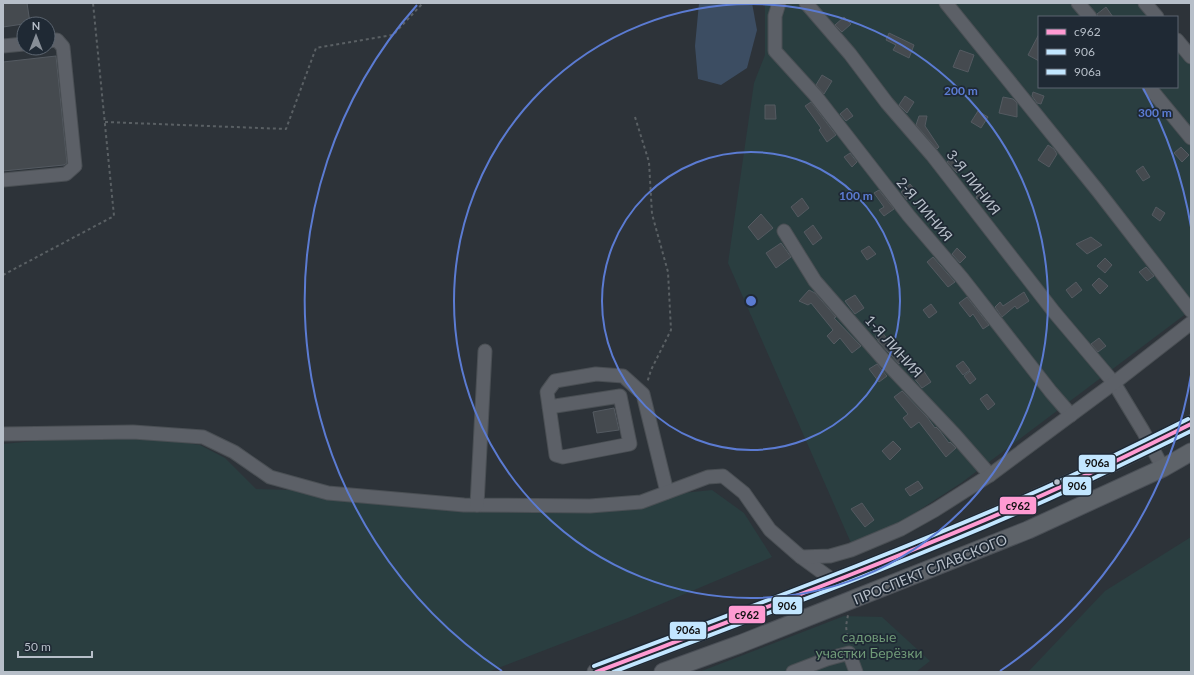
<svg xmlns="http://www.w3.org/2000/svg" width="1194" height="675" viewBox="0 0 1194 675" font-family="Lato,sans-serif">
	<rect width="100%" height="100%" fill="#2d3339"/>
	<!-- green -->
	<g fill="#2a3e40">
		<path d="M 765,3 L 1146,3 L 1158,17 L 1039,17 L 1039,87 L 1177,87 L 1177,40 L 1191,56 L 1191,310 L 961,483 L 887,531 L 851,543 L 728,263 L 754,83 L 765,55 Z"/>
		<path d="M 56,439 L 160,439 L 200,445 L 225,458 L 256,489 L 291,490 L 399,504 L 535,508 L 712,490 L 744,513 L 772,557 L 628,618 L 488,672 L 3,672 L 3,444 Z"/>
		<path d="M 1191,537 L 1191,672 L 1028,672 L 1105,591 Z"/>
		<path d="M 844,616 L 882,617 L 930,661 L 916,672 L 699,672 Z"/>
	</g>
	<!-- water -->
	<path fill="#3c4d62" d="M 699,3 L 752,3 L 757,30 L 747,68 L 721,85 L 698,79 L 695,46 Z"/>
	<!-- building -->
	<g fill="#454a4f" stroke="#545a61">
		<path d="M 3,3 L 27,3 L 30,23 L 3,27 Z"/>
		<path d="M 1106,7 L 1113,17 L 1098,17 L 1097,14 Z"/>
		<path d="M 844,17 L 851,24 L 842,32 L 835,25 Z"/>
		<path d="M 889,33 L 914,45 L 909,58 L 893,50 L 896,45 L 886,40 Z"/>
		<path d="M 1039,34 L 1039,61 L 1028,55 Z"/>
		<path d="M 960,50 L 974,55 L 968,72 L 953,67 Z"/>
		<path d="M 56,56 L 67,163 L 64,165 L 3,171 L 3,62 Z"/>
		<path d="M 822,75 L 832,81 L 824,94 L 816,85 Z"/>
		<path d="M 1033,92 L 1044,96 L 1041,104 L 1037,103 L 1032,96 Z"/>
		<path d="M 905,96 L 914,102 L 907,113 L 899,105 Z"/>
		<path d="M 1003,97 L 1013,99 L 1017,103 L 1017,117 L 999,113 Z"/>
		<path d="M 811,102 L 836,135 L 827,142 L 819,130 L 821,128 L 805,106 Z"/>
		<path d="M 765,105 L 775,105 L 776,119 L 765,119 Z"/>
		<path d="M 847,108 L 853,116 L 846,121 L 840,114 Z"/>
		<path d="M 978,111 L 988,117 L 981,128 L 971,122 Z"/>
		<path d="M 919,116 L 927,116 L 925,126 L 939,147 L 937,149 L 916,125 Z"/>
		<path d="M 1048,145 L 1054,149 L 1057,154 L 1049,167 L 1038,160 Z"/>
		<path d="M 1181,147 L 1189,155 L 1182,162 L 1174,153 Z"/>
		<path d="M 850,153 L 857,162 L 852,167 L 844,157 Z"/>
		<path d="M 954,156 L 964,167 L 957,173 L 947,162 Z"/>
		<path d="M 1143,166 L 1150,177 L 1143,181 L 1136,171 Z"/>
		<path d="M 910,184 L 916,191 L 907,200 L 901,192 Z"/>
		<path d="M 879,190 L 894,209 L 884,216 L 879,210 L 884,207 L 874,193 Z"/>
		<path d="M 979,191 L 989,196 L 985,203 L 976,198 Z"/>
		<path d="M 802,198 L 809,208 L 798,217 L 791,207 Z"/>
		<path d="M 1156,207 L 1165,213 L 1160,221 L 1152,215 Z"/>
		<path d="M 761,214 L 773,228 L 758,240 L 748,227 Z"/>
		<path d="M 813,225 L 822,238 L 813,245 L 804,232 Z"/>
		<path d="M 1091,237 L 1102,245 L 1087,254 L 1076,244 Z"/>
		<path d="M 781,243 L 791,257 L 776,268 L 766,253 Z"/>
		<path d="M 869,246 L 876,254 L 867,260 L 861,251 Z"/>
		<path d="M 957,248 L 966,257 L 960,263 L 952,254 Z"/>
		<path d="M 933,257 L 955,282 L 948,287 L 927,262 Z"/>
		<path d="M 1105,258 L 1112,265 L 1105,273 L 1097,266 Z"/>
		<path d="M 1146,267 L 1154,276 L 1147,281 L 1139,272 Z"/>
		<path d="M 1099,278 L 1108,286 L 1100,294 L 1092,285 Z"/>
		<path d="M 1076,282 L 1082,290 L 1072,298 L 1066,290 Z"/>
		<path d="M 809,290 L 815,293 L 836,317 L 834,318 L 861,346 L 852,353 L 840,338 L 834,344 L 827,336 L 833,330 L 811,303 L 808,305 L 799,301 Z"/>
		<path d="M 1024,292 L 1029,301 L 1017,309 L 1015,306 L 1002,317 L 995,307 L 1000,302 L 1003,306 Z"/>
		<path d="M 855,295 L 864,308 L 855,314 L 845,301 Z"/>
		<path d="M 967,297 L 989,325 L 983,329 L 973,314 L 970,317 L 959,303 Z"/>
		<path d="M 931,304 L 937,312 L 929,318 L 923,310 Z"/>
		<path d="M 881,331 L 889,341 L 892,340 L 907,358 L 899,364 L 878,341 L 878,340 L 875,336 Z"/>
		<path d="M 1099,338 L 1106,346 L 1098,352 L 1091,344 Z"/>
		<path d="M 963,361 L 970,370 L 963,375 L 956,366 Z"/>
		<path d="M 877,364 L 887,376 L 879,382 L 869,369 Z"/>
		<path d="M 923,370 L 931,382 L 922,388 L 913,377 Z"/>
		<path d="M 970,371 L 976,379 L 970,384 L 964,376 Z"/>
		<path d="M 902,391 L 927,417 L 935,428 L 936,427 L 940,431 L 949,443 L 950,442 L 956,448 L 946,457 L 919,422 L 911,428 L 903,418 L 908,414 L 894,397 Z"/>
		<path d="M 987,394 L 995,404 L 988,410 L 980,399 Z"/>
		<path d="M 614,408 L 619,430 L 597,433 L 593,412 Z"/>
		<path d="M 893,441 L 901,449 L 890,460 L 882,451 Z"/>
		<path d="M 918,481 L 923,488 L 910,496 L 905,489 Z"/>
		<path d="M 862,503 L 874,520 L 865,527 L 851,509 Z"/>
	</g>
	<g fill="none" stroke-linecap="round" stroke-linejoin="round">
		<!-- minor casing -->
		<g stroke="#4a4f54" stroke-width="15">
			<g id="minor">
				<path d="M 779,3 L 775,16 L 775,51 L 815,95 L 909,216 L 962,278 L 1051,392 L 1071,415"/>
				<path d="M 806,3 L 850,54 L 887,103 L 932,155 L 1054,312 L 1114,383 L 1143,431 L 1163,468"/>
				<path d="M 946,3 L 1098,191 L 1191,311"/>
				<path d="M 1078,3 L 1090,17"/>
				<path d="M 1145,3 L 1157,17"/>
				<path d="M 1177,40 L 1191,57"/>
				<path d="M 3,46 L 24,44"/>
				<path d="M 1149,87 L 1191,138"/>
				<path d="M 3,180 L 66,174 L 75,166 L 63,47 L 57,40 L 48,41"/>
				<path d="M 784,231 L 815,281 L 884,360 L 955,435 L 990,475"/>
				<path d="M 549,407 L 620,396 L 630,444 L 563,457 L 556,455 L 547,392 L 555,381 L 596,374 L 623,376 L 643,394 L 667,492"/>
				<path d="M 3,434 L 133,432 L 203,437 L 234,452 L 270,477 L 328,493 L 464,505 L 590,506 L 641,502 L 708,477 L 723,476 L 744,493 L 770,530 L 801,557 L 834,581"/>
				<path d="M 477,505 L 485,351"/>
				<path d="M 801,557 L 830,556 L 851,550 L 901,529 L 935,510 L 990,475 L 1114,383 L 1191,323"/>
				<path d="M 793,672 L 827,659 L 849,653 L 856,672"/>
			</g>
		</g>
		<!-- major casing -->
		<g stroke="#4a4f56" stroke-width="19">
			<g id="major">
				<path d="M 596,672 C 797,595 1000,523 1191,424"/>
				<path d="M 663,672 L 740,644 L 1028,530 L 1163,468 L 1191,452"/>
			</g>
		</g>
		<!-- path -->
		<g stroke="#5a6064" stroke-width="2" stroke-dasharray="3 3" stroke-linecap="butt">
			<path d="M 635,117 L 649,162 L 652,214 L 668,272 L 671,330 L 651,370 L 647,383"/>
			<path d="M 105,122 L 286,129 L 316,48 L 393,35 L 423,3"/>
			<path d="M 3,275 L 114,216 L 93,3"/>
			<path d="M 848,642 L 846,626 L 848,615"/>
		</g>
		<!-- minor -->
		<use href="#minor" stroke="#5c6067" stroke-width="13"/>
		<!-- major -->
		<use href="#major" stroke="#5e6369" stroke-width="17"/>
		<!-- bus-1 casing -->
		<g stroke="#1f2934" stroke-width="7">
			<path id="bus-1" d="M 596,672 C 746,615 898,559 1045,494 C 1094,472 1143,448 1191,424"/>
		</g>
		<!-- bus-2 casing -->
		<g stroke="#1f2934" stroke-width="7">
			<path id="bus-2" d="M 613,672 C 759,616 906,563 1049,499 C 1097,477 1144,454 1191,431"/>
		</g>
		<!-- bus-3 casing -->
		<g stroke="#1f2934" stroke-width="7">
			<path id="bus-3" d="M 594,666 C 744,609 895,554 1042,489 C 1092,467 1140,443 1188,419"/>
		</g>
		<!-- bus-1 -->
		<use href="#bus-1" stroke="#ff9ad2" stroke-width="4"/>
		<!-- bus-2 -->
		<use href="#bus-2" stroke="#c2e6ff" stroke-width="4"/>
		<!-- bus-3 -->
		<use href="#bus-3" stroke="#c2e6ff" stroke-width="4"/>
	</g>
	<!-- distance rings -->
	<g fill="none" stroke="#5b7bd2" stroke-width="2">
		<circle cx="751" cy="301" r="149"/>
		<circle cx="751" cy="301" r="297"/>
		<path d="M1191 375A446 446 0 0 1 1000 671M502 671A446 446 0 0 1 417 5M1143 88A446 446 0 0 1 1191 227"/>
	</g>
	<!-- markers -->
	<circle fill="#b7bfc9" stroke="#1f2934" stroke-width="1.5" cx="1057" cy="482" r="3.5"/>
	<g text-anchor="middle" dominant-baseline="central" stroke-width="3.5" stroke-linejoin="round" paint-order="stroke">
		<!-- street labels -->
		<g font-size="14" fill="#b7bfc9" stroke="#1f2934">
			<text transform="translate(974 182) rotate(52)">3-Я ЛИНИЯ</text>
			<text transform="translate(925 209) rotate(50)">2-Я ЛИНИЯ</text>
			<text transform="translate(894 346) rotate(48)">1-Я ЛИНИЯ</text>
			<text transform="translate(930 569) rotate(-22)">ПРОСПЕКТ СЛАВСКОГО</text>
		</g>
		<!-- park labels -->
		<g font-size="14" fill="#6f9977" stroke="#1f2934">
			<text x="869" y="636">садовые<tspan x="869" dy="16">участки Берёзки</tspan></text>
		</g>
	</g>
	<circle cx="751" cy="301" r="6" fill="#5b7bd2" stroke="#1f2934" stroke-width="2"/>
	<g font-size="12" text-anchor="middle" font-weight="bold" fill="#5b7bd2" stroke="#1f2934" stroke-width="3.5" stroke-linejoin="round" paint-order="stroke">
		<text x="961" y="95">200 m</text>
		<text x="1155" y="117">300 m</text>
		<text x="856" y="200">100 m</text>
	</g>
	<g stroke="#1f2934" stroke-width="1.5">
		<rect x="1078" y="454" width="38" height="19" rx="4" fill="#c2e6ff"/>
		<rect x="1062" y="476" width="30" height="20" rx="4" fill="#c2e6ff"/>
		<rect x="999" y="496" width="38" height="19" rx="4" fill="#ff9ad2"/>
		<rect x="772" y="596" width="31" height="19" rx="4" fill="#c2e6ff"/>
		<rect x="728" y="605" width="38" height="19" rx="4" fill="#ff9ad2"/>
		<rect x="669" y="621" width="38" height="19" rx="4" fill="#c2e6ff"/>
	</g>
	<g font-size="11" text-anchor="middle" font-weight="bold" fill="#111">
		<text x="1097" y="467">906а</text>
		<text x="1077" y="490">906</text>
		<text x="1018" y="510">с962</text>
		<text x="787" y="610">906</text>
		<text x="747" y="619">с962</text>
		<text x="688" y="634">906а</text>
	</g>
	<!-- border -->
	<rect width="1194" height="675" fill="none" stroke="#b7bfc9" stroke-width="8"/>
	<!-- legend -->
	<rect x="1038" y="16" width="140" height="72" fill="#1f2934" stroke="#5c6570"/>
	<rect x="1046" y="29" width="20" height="6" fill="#ff9ad2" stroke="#5c6570"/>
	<text x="1074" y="36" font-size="12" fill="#b7bfc9">с962</text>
	<rect x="1046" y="49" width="20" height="6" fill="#c2e6ff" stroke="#5c6570"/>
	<text x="1074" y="56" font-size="12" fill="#b7bfc9">906</text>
	<rect x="1046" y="69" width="20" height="6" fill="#c2e6ff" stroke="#5c6570"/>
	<text x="1074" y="76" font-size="12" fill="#b7bfc9">906а</text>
	<!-- north arrow -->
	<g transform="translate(36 36)"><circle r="19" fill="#1f2934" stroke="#5c6570"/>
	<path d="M0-3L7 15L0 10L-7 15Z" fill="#878e97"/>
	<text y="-6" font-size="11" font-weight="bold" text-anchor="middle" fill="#b7bfc9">N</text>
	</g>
	<!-- scale -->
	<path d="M18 651v6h74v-6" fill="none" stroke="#b7bfc9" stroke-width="2"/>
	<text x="24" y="651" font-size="12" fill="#b7bfc9" stroke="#1f2934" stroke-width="3" paint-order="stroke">50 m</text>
</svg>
